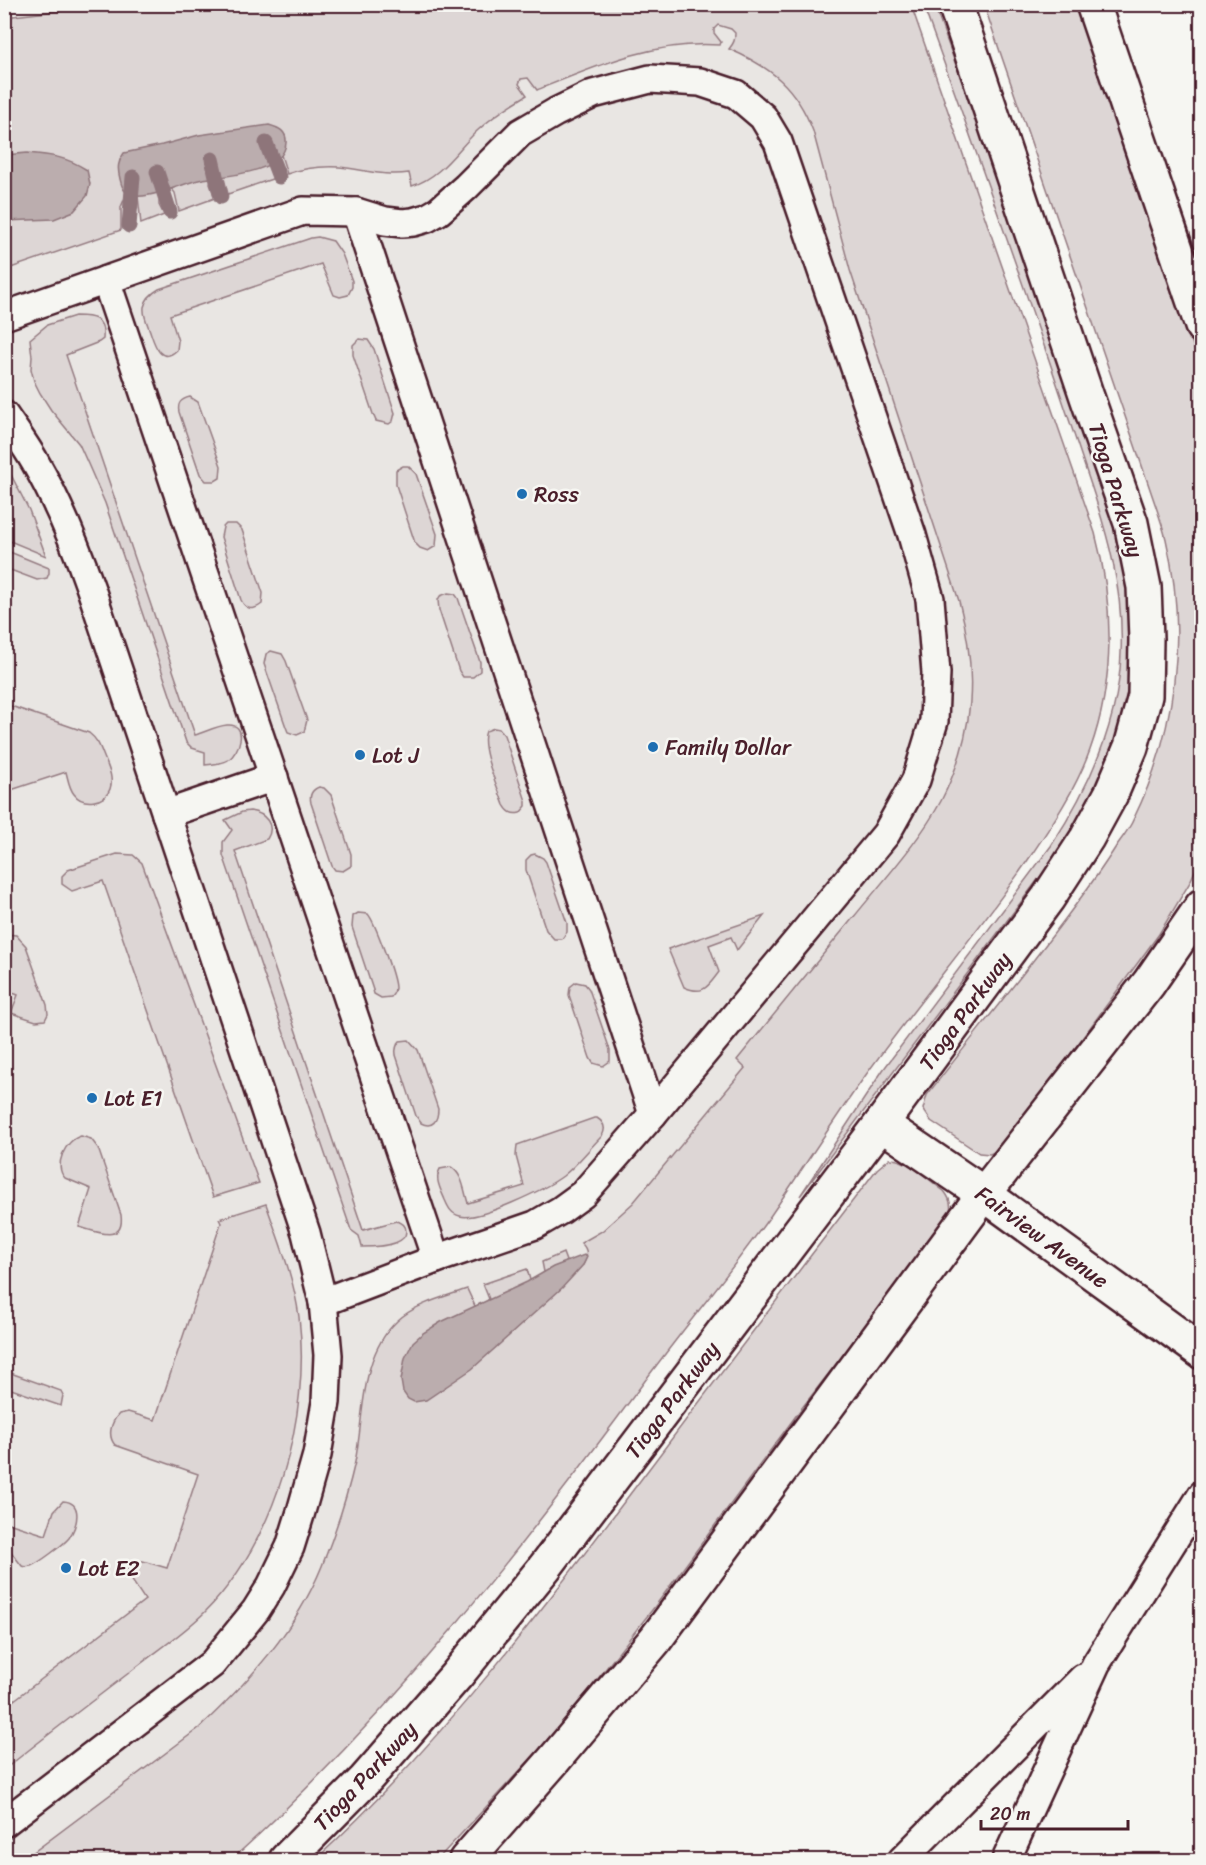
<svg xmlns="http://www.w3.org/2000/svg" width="1206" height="1865" viewBox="0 0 1206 1865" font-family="Sriracha,sans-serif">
	<rect width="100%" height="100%" fill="#f6f6f2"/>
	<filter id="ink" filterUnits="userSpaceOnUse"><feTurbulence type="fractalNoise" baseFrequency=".0167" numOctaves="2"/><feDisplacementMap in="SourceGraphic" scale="12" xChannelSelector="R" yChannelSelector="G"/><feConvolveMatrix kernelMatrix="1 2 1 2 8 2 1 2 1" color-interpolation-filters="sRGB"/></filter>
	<g filter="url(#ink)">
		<!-- built -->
		<path fill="#e9e6e3" d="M 119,4 L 911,5 L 1095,533 L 1107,587 L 1108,664 L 1100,715 L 1091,748 L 1083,767 L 1071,794 L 1006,892 L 862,1080 L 767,1220 L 520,1547 L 431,1655 L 328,1766 L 231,1860 L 5,1860 L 5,17 Z"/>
		<!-- green -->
		<g fill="#ddd6d5" stroke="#947a80" stroke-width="1.5">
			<path d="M 119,4 L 911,5 L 1095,533 C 1114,603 1115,681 1090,750 C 1076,789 1053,823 1030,857 C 977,934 916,1004 863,1079 C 831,1124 802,1170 771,1215 C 732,1270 688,1323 647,1378 C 521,1549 390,1717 231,1860 L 23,1860 L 199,1728 C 249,1681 296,1630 322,1566 C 335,1533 347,1497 355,1462 C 365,1414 359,1357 397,1321 C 415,1304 444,1297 467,1289 L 475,1306 L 478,1308 L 489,1299 L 483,1284 L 527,1269 L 530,1280 L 545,1277 L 542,1262 L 563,1253 L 566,1261 L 583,1265 C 587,1257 589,1250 581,1243 L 602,1231 L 633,1203 L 745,1068 L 737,1060 C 776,1012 814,965 853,918 C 882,882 919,842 941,801 C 975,735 978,672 959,601 L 850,270 L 813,131 C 796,87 771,67 729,49 C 734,43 735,40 735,33 L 731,29 L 718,25 L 714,29 L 714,33 L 721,42 L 720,45 C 655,40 596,66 537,90 L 528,78 L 521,79 L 519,84 L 527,95 C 510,105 492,117 477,131 C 456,151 441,177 412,186 L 409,173 C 384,177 363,169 339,167 C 321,166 304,168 287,174 L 281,155 L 268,164 L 275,178 L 228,194 L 224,178 L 211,179 L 210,184 L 215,198 L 179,211 L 175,193 L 171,188 L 159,192 L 159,205 L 164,215 L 141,224 L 138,196 L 127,193 L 121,207 L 121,230 L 5,270 L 4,17 Z"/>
			<path d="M 923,5 L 934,5 L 983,139 L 1121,544 L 1129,595 L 1130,668 L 1126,699 L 1109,762 L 1094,799 L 1067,841 L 800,1196 L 883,1070 L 1051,846 C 1089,788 1119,723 1121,653 C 1124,590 1108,535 1088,476 C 1075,437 1062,398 1049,360 C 1008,241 966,123 923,5 Z"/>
			<path d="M 984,5 L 1078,5 L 1201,369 L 1201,858 L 1189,884 L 1159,934 L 1005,1143 L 994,1152 L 990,1154 L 979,1153 L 931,1121 L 923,1109 L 927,1095 C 973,1036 1020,979 1065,919 C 1083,895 1101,871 1117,845 C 1123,837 1130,828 1134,818 C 1176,732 1188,633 1166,539 C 1162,523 1156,507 1151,492 Z"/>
			<path d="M 318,237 L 333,241 L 342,254 L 352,281 L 352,287 L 348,295 L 340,297 L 334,295 L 321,264 L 170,315 L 178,341 L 177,350 C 160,366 154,343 150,331 C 147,323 143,315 144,307 C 146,298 152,293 159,289 L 311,238 Z"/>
			<path d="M 75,316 C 93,316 105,317 103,339 L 99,342 L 66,355 L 195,735 C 205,732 216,726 227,725 C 249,723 240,752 228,760 C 221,764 213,764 205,765 L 205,752 L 192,748 L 186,742 L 105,503 L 88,464 L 79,444 L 51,410 L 40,393 L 34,381 L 31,369 L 32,357 L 30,339 L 47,325 Z"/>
			<path d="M 359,339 L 368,340 L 374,349 L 395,413 L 393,421 L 389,424 L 376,421 L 373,414 L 353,355 L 353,345 Z"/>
			<path d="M 190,397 L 198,402 L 221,466 L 220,478 L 215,481 L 206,481 L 200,474 L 179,412 C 177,403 181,399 190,397 Z"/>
			<path d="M 4,461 L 29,510 L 46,556 L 5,539 Z"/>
			<path d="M 403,466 L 408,466 L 416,474 L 437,534 L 436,546 L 428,551 L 420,548 L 415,543 L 396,485 L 396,470 Z"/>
			<path d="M 226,524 L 236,524 L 242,530 L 263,593 L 262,604 C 253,611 246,610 241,600 L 221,537 L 223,527 Z"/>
			<path d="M 5,550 L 49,568 L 49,573 L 47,578 L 37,580 L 5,568 Z"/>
			<path d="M 448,593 L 455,594 L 458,598 L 480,662 L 480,671 L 473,677 L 463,677 L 459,671 L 439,610 L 438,600 L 440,596 Z"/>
			<path d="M 271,651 L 282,654 L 286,661 L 307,720 L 304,732 L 297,735 L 288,732 L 286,727 L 264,664 L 266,654 Z"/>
			<path d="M 5,704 L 89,733 C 98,740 100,747 104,757 C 108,767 114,778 110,789 C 105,803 83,806 74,794 C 69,788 68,779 66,772 L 5,792 Z"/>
			<path d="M 494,728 L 499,729 L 504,735 L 526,801 L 526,806 L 520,813 C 512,815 508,812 504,805 C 498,788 479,747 486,731 Z"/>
			<path d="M 319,787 L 324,788 L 331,795 L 351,854 L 351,866 L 343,871 L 335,870 L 332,866 L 311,803 C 309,795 311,790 319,787 Z"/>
			<path d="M 250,811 C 265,813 276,825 267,839 L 235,851 L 363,1230 L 396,1221 C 401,1222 406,1225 406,1231 C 406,1247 373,1247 362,1247 L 359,1236 L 351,1230 L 223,855 L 223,842 L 232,830 L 225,820 L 242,812 Z"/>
			<path d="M 117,854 L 133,855 L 142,863 L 259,1183 L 213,1197 L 103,881 L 72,891 L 62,884 L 62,876 L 68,870 Z"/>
			<path d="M 535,854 L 543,858 L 546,862 L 567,923 L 567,932 L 562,939 L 554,939 L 546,930 L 526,870 L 526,860 L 531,855 Z"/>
			<path d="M 358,913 L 368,914 C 375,922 395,977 395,988 C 395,993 394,993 391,997 L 381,998 L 374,994 L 373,990 L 352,927 L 353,916 Z"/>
			<path d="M 764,916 L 737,950 L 731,937 L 709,945 L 719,972 C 708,986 704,996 684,987 L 668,949 Z"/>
			<path d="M 5,934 L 16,935 L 26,946 L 47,1005 L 48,1014 L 45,1020 L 36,1021 L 11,1013 L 18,995 L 5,990 Z"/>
			<path d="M 576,982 L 585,984 L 589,989 L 610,1050 L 610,1061 L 603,1066 L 593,1063 L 590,1058 L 569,995 L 570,987 Z"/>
			<path d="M 409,1040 L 418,1050 L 438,1109 C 438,1120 433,1129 421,1123 L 416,1116 L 396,1055 C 395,1049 396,1045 400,1041 Z"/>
			<path d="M 594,1118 L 597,1118 C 605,1123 606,1129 602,1136 C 589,1149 577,1165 563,1176 C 547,1188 478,1222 460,1216 C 451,1214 448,1207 445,1200 C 441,1190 434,1179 440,1169 L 451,1167 C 463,1174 464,1191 468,1203 L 524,1186 L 516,1156 L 517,1145 Z"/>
			<path d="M 81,1136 L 91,1139 L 98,1148 L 121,1215 C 125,1245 95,1231 79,1227 L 91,1189 L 65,1178 C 53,1166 65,1140 81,1136 Z"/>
			<path d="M 889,1159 C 906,1157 930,1181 944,1191 C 954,1203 951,1212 945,1224 L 798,1413 L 656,1605 L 589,1690 L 536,1753 L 437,1860 L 315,1860 C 442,1743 551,1599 655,1461 C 728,1363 803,1266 877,1169 Z"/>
			<path d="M 266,1204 C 279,1241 294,1278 299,1317 C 311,1416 276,1540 205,1612 C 184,1633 158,1650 134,1669 C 91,1702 47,1735 5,1769 L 5,1707 L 145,1600 L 127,1573 L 130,1563 L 143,1561 L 167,1568 L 198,1474 L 115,1445 C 107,1436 111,1422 119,1414 L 128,1412 L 155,1420 L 221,1223 L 219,1219 Z"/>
			<path d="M 5,1371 L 61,1391 L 63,1395 L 61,1406 L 5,1387 Z"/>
			<path d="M 63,1501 C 84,1502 77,1526 69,1538 C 63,1545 39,1563 31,1566 C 26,1567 26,1567 22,1566 L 5,1544 L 5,1522 L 46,1535 L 54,1511 Z"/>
		</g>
		<!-- water -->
		<g fill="#bbadae" stroke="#8e747a" stroke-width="1.5">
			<path d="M 269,125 C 279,128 287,131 286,143 C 284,173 225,176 203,179 C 186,181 137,207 125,191 C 122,188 121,183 120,179 C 117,168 118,161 124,153 L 162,145 L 199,135 Z"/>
			<path d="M 27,153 C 51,155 67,157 87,170 L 90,184 L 87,196 L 74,211 L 54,219 L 5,221 L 5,155 Z"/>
			<path d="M 584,1255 L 587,1257 L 583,1265 L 562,1288 L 472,1369 L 426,1400 L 414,1402 L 408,1399 L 403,1392 L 401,1380 L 405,1358 L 413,1342 L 423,1333 L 441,1322 L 527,1282 L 553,1267 Z"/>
		</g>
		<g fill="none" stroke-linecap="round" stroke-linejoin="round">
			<!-- stream -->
			<g stroke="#8e747a" stroke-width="15">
				<path d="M 266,143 L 279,177"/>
				<path d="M 212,159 L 221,197"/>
				<path d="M 157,172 L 170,212"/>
				<path d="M 129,226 L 133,177"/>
			</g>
			<!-- service casing -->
			<g stroke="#4a1f2b" stroke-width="32">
				<g id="service">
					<path d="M 356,212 L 653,1114"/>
					<path d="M 106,280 L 436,1259"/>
					<path d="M 4,316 L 303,211 L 356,212 L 385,221 L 402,223 L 413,222 L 427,218 L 439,211 L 466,187 L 520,133 L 556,112 L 593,94 L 650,79 L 700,82 L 736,94 L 763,117 L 778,142 L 912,535 L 930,599 L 936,673 L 934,721 L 916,780 L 886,834 L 653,1114 L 583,1194 L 561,1210 L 535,1225 L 436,1259 L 323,1302"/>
					<path d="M 4,415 C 15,431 26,446 35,462 C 58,502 76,546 91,589 L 306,1233 L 323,1302 L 328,1355 L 326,1402 L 317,1455 L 300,1515 L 290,1547 L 271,1586 L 256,1610 L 212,1664 L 4,1823"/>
					<path d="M 166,814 L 274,777"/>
					<path d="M 902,1860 L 1083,1678"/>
					<path d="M 1006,1860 L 1096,1664 L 1202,1495"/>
				</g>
			</g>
			<!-- minor casing -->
			<g stroke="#4a1f2b" stroke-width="38">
				<g id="minor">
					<path d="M 1093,4 L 1202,326"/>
					<path d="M 881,1124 L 984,1194 L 1202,1352"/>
					<path d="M 286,1860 L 365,1780 L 456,1676 L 545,1567 L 881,1124 L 1048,898 L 1087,838 L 1111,794 L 1131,747 L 1145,696 L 1146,639 L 1144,587 L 1131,523 L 1087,397 L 955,4"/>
					<path d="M 466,1860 L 553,1761 L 655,1640 L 984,1194 L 1149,983 L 1202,906"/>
				</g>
			</g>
			<!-- service -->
			<use href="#service" stroke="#f6f6f2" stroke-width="27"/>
			<!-- minor -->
			<use href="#minor" stroke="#f6f6f2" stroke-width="33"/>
		</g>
	</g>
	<!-- markers -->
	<g fill="#1f6fb2" stroke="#f6f6f2" stroke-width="2">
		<circle cx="522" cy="494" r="6"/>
		<circle cx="653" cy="747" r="6"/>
		<circle cx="360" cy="755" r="6"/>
		<circle cx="92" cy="1098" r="6"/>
		<circle cx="66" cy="1568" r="6"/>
	</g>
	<g text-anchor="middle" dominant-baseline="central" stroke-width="5" stroke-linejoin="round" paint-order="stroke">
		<!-- street labels -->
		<g font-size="22" fill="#4a1f2b" stroke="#f6f6f2">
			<text transform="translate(1116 490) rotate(73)">Tioga Parkway</text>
			<text transform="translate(965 1011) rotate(-54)">Tioga Parkway</text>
			<text transform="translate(1042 1237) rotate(36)">Fairview Avenue</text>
			<text transform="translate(672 1400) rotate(-53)">Tioga Parkway</text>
			<text transform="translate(365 1776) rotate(-47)">Tioga Parkway</text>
		</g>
		<!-- poi labels -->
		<g font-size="22" fill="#4a1f2b" stroke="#f6f6f2" text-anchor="start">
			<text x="534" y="494">Ross</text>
			<text x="665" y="747">Family Dollar</text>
			<text x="372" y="755">Lot J</text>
			<text x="104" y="1098">Lot E1</text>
			<text x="78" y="1568">Lot E2</text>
		</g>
	</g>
	<!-- margin -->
	<rect width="1206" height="1865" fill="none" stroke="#f6f6f2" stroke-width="24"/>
	<rect x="12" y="12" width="1182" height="1841" fill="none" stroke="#4a1f2b" stroke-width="2" filter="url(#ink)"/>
	<!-- scale -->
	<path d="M981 1820v9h147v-9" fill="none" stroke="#4a1f2b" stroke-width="3"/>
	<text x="990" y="1820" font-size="18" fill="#4a1f2b" stroke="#f6f6f2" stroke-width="4.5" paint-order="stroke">20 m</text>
</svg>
